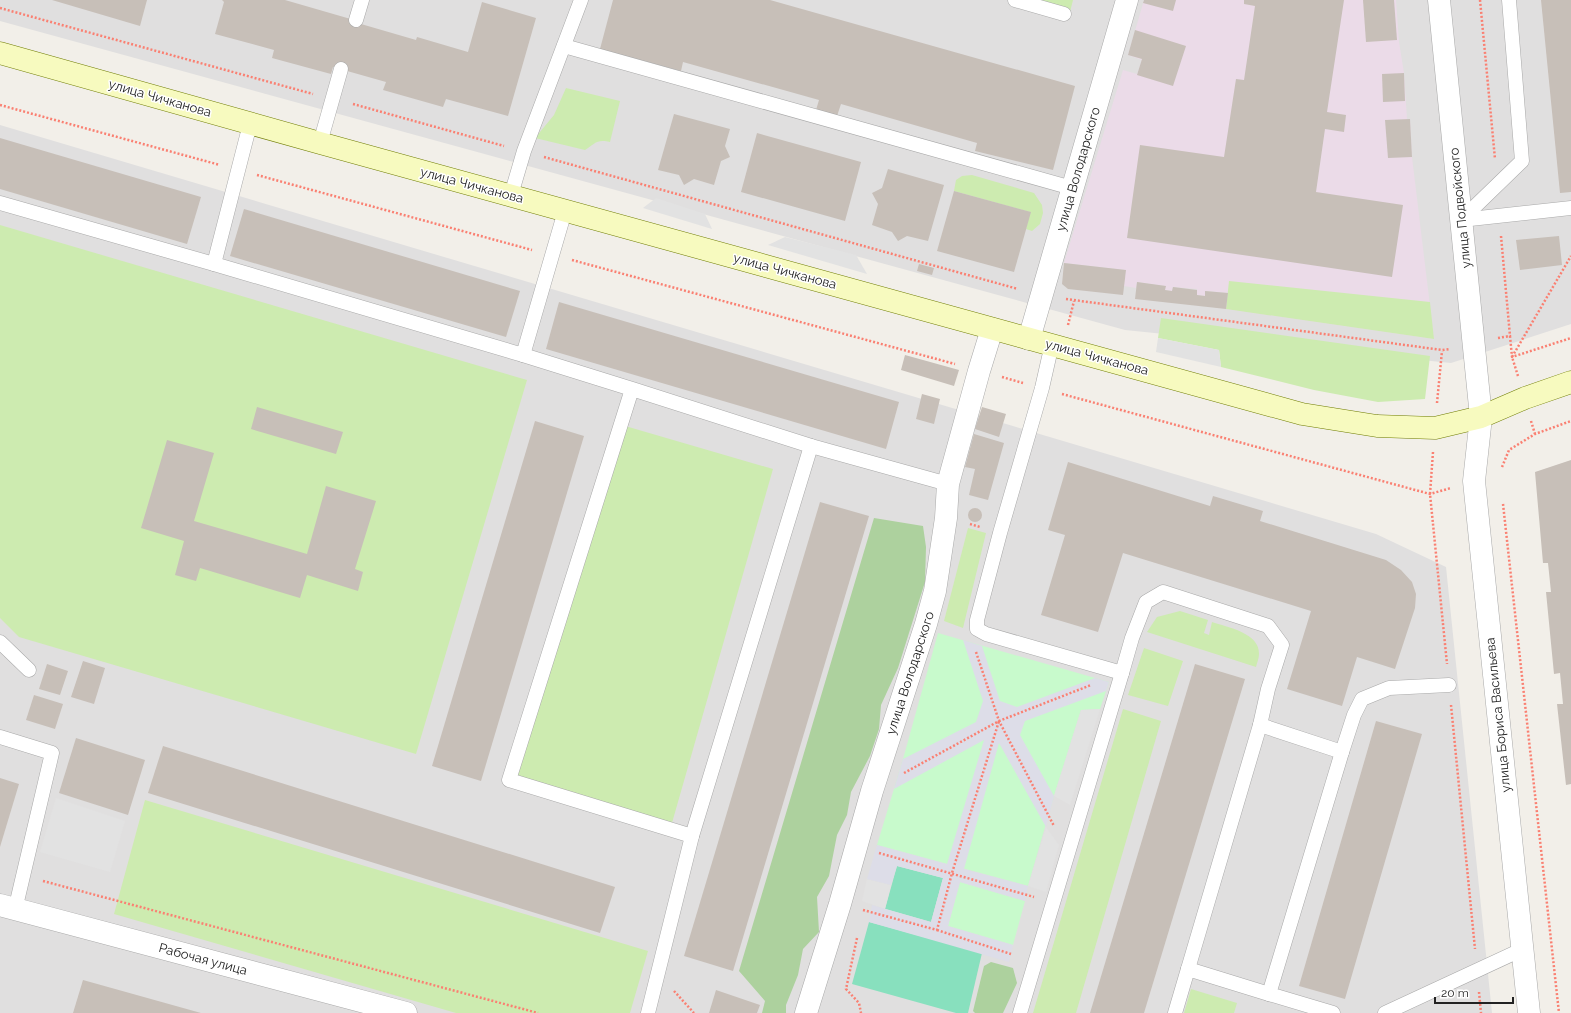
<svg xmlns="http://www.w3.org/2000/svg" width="1571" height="1013" viewBox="0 0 1571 1013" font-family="Raleway,sans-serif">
	<rect width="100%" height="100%" fill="#f2efe9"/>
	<!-- residential -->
	<g fill="#e0dfdf">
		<path d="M 0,0 L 1571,0 L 1571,324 L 1451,363 L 1125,330 L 0,21 Z"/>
		<path d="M 0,125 L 1376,534 L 1446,567 L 1492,1013 L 0,1013 Z"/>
	</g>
	<!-- industrial -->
	<path fill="#ebdbe8" d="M 1144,0 L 1396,0 L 1399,42 L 1404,73 L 1407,119 L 1410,119 L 1412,157 L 1434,339 L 1226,309 L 1228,293 L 1206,291 L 1205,296 L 1197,295 L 1197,289 L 1173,287 L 1172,291 L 1165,290 L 1165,286 L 1137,282 L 1136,288 L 1124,286 L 1125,270 L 1064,263 L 1123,70 L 1137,74 L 1142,60 L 1128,55 Z"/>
	<!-- grass -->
	<g fill="#cdebb0">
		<path d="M 1029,0 L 1073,0 L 1070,12 Z"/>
		<path d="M 566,88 L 620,101 L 610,142 C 596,139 595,144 585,150 L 535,138 L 554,115 Z"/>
		<path d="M 972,175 L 1034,193 L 1042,205 L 1043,213 L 1040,224 L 1032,231 L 1026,229 L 1030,212 L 954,191 L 956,180 L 962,176 Z"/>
		<path d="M 0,225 L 527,380 L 416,754 L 19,637 L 0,618 Z"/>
		<path d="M 1229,281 L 1430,302 L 1434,339 L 1226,309 Z"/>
		<path d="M 1161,318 L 1430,356 L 1425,399 L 1378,402 L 1314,390 L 1221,367 L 1219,350 L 1158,338 Z"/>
		<path d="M 615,423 L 773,469 L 672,823 L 514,778 Z"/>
		<path d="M 968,528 L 986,533 L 963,628 L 944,621 Z"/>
		<path d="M 1180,611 L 1208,620 L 1204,633 L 1209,635 L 1212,622 C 1227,627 1260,633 1259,654 C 1259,658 1257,663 1256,667 L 1147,632 L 1157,617 Z"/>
		<path d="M 1144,648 L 1183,661 L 1168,706 L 1128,695 Z"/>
		<path d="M 1123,709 L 1161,721 L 1076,1013 L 1033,1013 Z"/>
		<path d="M 145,800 L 648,951 L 630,1013 L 456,1013 L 114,914 Z"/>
		<path d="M 1191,989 L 1237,1003 L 1234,1013 L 1184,1013 Z"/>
	</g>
	<!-- forest -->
	<g fill="#add19e">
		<path d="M 874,518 L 923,526 L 926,547 L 925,582 L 898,668 L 881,705 L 879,729 L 870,756 L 851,792 L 847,815 L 837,835 L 829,876 L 817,897 L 819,932 L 803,949 L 798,975 L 786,1005 L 786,1013 L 762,1013 L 765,1001 L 739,971 Z"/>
		<path d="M 991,962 L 1013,968 L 1017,983 L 1003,1013 L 975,1013 L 973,1011 L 984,966 Z"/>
	</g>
	<!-- park -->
	<g fill="#c8facc">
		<path d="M 938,633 L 1109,682 L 1100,709 L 1081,710 L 1054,796 L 1028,886 L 877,845 L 903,759 Z"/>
		<path d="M 960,882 L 1025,901 L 1013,945 L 948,926 Z"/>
	</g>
	<!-- pitch -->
	<g fill="#88e0be">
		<path d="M 897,866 L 943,878 L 931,922 L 885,909 Z"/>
		<path d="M 869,922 L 982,953 L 968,1013 L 956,1013 L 852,984 Z"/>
	</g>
	<!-- parking -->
	<g fill="#e2e2e2">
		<path d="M 656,198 L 705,214 L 712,229 L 643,208 Z"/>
		<path d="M 785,237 L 856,255 L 867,274 L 768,245 Z"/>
		<path d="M 1158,338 L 1219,350 L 1221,367 L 1156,352 Z"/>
		<path d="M 1100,709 L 1070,805 L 1054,796 L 1081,710 Z"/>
		<path d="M 56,798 L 125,821 L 110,872 L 40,852 Z"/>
		<path d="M 1046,827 L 1059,845 L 1046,892 L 1028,886 Z"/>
		<path d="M 867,879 L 891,885 L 885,909 L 862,901 Z"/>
	</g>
	<!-- plaza -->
	<path fill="#dddde8" d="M 963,640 L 982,646 L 1000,701 L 1017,707 L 1095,678 L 1109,682 L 1106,691 L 1025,721 L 1020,735 L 1054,796 L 1046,827 L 999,743 L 964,869 L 1028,886 L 1025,901 L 960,882 L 948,926 L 1013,945 L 1009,962 L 869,922 L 872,905 L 931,922 L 943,878 L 897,866 L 891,885 L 867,879 L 877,845 L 947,864 L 984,740 L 894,789 L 903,759 L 976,722 L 983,701 Z"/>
	<!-- building -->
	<g fill="#c7bfb8">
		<path d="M 52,0 L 147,0 L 140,26 Z"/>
		<path d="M 222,0 L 285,0 L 361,22 L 361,24 L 416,40 L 417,37 L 468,52 L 482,2 L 536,18 L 508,116 L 446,99 L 443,107 L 383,90 L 386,82 L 333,67 L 331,74 L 272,58 L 274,50 L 215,34 L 224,2 Z"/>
		<path d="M 613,0 L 770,0 L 1075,86 L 1053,170 L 975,151 L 977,143 L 841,104 L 837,116 L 816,110 L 819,100 L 683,62 L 681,71 L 600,49 Z"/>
		<path d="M 1144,0 L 1176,0 L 1173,11 L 1143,3 Z"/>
		<path d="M 1244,0 L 1344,0 L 1327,112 L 1346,115 L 1344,132 L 1325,129 L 1316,192 L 1403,205 L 1392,277 L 1127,238 L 1140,145 L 1224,157 L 1236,79 L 1244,80 L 1255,6 L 1244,4 Z"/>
		<path d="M 1363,0 L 1394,0 L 1397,40 L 1366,42 Z"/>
		<path d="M 1541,0 L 1571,0 L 1571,192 L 1560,193 Z"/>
		<path d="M 1135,30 L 1186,46 L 1173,86 L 1137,75 L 1142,59 L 1128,55 Z"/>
		<path d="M 1404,73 L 1405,101 L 1383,102 L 1382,74 Z"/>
		<path d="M 674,114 L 730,129 L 725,146 L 730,157 L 721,161 L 714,185 L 694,179 L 684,185 L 679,175 L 658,170 Z"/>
		<path d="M 1410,119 L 1412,157 L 1388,158 L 1385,120 Z"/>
		<path d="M 757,133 L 861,162 L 845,221 L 741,192 Z"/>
		<path d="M 0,138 L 201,197 L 187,244 L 0,189 Z"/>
		<path d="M 888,169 L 944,185 L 928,241 L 907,236 L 898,241 L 892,232 L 872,225 L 878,204 L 872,193 L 882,188 Z"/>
		<path d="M 954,191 L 1031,212 L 1014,272 L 937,251 Z"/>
		<path d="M 244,209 L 520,291 L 506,337 L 230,256 Z"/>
		<path d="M 1559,236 L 1562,265 L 1520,270 L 1516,240 Z"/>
		<path d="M 1064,263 L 1126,270 L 1123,295 L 1068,289 L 1062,284 Z"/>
		<path d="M 919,264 L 934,268 L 932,275 L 917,271 Z"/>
		<path d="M 1137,282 L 1166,286 L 1165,290 L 1172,291 L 1173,287 L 1197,290 L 1197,295 L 1205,296 L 1205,291 L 1228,293 L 1226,309 L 1135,299 Z"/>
		<path d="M 559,302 L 899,402 L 886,449 L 546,349 Z"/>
		<path d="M 905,355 L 959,370 L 954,386 L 901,370 Z"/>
		<path d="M 922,394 L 940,399 L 934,424 L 916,419 Z"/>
		<path d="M 257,407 L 343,432 L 336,454 L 251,429 Z"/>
		<path d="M 982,407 L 1006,414 L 999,437 L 975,429 Z"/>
		<path d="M 535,421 L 584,436 L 481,781 L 432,766 Z"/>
		<path d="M 974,434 L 1004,443 L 988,500 L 969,495 L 975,469 L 965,467 Z"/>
		<path d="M 167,440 L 214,453 L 194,521 L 307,554 L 326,486 L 376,501 L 355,569 L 363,572 L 358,591 L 307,575 L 300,598 L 200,568 L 196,581 L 175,575 L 184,541 L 141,528 Z"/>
		<path d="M 1571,460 L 1571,784 L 1566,785 L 1557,704 L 1563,704 L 1560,673 L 1554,674 L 1546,592 L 1551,592 L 1548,563 L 1543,563 L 1535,472 Z"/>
		<path d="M 1068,462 L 1210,506 L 1213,496 L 1263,511 L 1260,521 L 1386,560 L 1401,570 L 1412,582 L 1416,594 L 1415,608 L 1395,669 L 1357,657 L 1342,706 L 1287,689 L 1311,611 L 1123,553 L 1098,632 L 1041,615 L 1065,535 L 1048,530 Z"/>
		<path d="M 820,502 L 869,516 L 733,971 L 684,956 Z"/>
		<circle cx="975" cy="515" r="7"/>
		<path d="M 83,661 L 105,668 L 94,704 L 71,697 Z"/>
		<path d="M 47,664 L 68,671 L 60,695 L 39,689 Z"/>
		<path d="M 1195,664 L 1245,679 L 1144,1013 L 1090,1013 Z"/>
		<path d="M 34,695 L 63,704 L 55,729 L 26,720 Z"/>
		<path d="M 1376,721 L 1422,734 L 1345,999 L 1299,986 Z"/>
		<path d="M 76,738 L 145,760 L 128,815 L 59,793 Z"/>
		<path d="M 163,746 L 615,887 L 600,933 L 148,793 Z"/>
		<path d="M 0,778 L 19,784 L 0,847 Z"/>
		<path d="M 83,980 L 201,1013 L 73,1013 Z"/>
		<path d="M 716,990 L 760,1005 L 757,1013 L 709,1013 Z"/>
	</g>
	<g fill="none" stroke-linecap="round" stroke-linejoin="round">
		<!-- service casing -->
		<g stroke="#a9a9a9" stroke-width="15">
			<g id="service">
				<path d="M 1015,0 L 1064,14"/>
				<path d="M 356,20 L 362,0"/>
				<path d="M 564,46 L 1072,188"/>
				<path d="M 320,143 L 341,69"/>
				<path d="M 511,195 L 524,151 L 581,0"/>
				<path d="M 0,203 L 214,264 L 250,124"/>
				<path d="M 1461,220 L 1522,161 L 1509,0"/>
				<path d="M 1461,220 L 1571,208"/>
				<path d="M 214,264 L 523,355 L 565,211"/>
				<path d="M 1052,344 L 1042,388 L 1000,533 L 977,620 L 977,629 L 986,634 L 1122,673 L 1132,638 L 1146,602 L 1163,592 L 1268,626 L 1282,645 L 1268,689 L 1260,725 L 1342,752 L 1269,994 L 1333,1013"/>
				<path d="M 523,355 L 632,389 L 509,780 L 692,836 L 811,446 L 632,389"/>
				<path d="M 811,446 L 948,484"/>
				<path d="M 0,642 L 29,670"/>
				<path d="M 0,737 L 52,753 L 15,910"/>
				<path d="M 1342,752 L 1354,715 L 1362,699 L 1389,688 L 1449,685"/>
				<path d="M 1188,969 L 1260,725"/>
				<path d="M 648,1013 L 692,836"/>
				<path d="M 1020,1013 L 1122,673"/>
				<path d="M 1175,1013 L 1188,969 L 1269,994"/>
				<path d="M 1385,1013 L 1523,949"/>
			</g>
		</g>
		<!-- minor casing -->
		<g stroke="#a9a9a9" stroke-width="23">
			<g id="minor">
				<path d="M 1439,0 L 1481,417"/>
				<path d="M 1029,339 L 1127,0"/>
				<path d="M 0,905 L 406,1013"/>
				<path d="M 806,1013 L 840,904 L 872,791 L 926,624 L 935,591 L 946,518 L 948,484 L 979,371 L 992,329"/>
			</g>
		</g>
		<!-- tertiary casing -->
		<g stroke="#a9a9a9" stroke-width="23">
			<path id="tertiary" d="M 1481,417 L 1474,481 L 1529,1013"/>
		</g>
		<!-- secondary casing -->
		<g stroke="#707d05" stroke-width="23">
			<path id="secondary" d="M 0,53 L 320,143 L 1302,414 L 1377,426 L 1435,428 L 1481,417 L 1525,398 L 1571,382"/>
		</g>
		<!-- path -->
		<g stroke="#fa8072" stroke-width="2.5" stroke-dasharray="2 2" stroke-linecap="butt">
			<path d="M 1480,0 L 1495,159"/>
			<path d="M 0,8 L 313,94"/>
			<path d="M 353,104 L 504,146"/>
			<path d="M 0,105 L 220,165"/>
			<path d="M 544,157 L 1018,289"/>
			<path d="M 257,175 L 532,250"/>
			<path d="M 1501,236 L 1510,336"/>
			<path d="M 572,260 L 955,364"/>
			<path d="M 1066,299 L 1442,350 L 1450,349"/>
			<path d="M 1068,325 L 1074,301"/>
			<path d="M 1498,338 L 1510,336 L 1512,357 L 1571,338"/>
			<path d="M 1518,376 L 1512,357 L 1571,256"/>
			<path d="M 1002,377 L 1023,383"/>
			<path d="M 1062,394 L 1430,494 L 1451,488"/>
			<path d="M 1437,403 L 1442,351"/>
			<path d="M 1531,421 L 1535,434"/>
			<path d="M 1433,452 L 1430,494 L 1447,664"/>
			<path d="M 1502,467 L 1509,450 L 1535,434 L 1571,421"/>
			<path d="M 1503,504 L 1559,1013"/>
			<path d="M 970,524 L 980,527"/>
			<path d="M 976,652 L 999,721 L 1054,826"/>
			<path d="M 1451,705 L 1475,949"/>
			<path d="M 904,773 L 999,721 L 1091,685"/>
			<path d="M 879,853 L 1034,897"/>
			<path d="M 43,881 L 538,1013"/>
			<path d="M 863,910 L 937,930 L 952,873 L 999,721"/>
			<path d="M 937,930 L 1011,954"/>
			<path d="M 857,938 L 846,989 L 859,1003 L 861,1013"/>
			<path d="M 674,991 L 694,1013"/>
			<path d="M 1479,992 L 1481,1013"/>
		</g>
		<!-- service -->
		<use href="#service" stroke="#fff" stroke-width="14"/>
		<!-- minor -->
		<use href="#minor" stroke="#fff" stroke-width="22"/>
		<!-- tertiary -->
		<use href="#tertiary" stroke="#fff" stroke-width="22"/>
		<!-- secondary -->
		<use href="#secondary" stroke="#f7fabf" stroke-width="22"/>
	</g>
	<g text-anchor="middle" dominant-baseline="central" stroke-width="3" stroke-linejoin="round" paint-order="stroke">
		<!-- street labels -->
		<g font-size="13" fill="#222" stroke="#fff">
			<text transform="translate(160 98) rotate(16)">улица Чичканова</text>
			<text transform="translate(1078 169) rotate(-74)">улица Володарского</text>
			<text transform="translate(472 185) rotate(15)">улица Чичканова</text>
			<text transform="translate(1460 208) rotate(-96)">улица Подвойского</text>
			<text transform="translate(785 271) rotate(15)">улица Чичканова</text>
			<text transform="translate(1097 357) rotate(15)">улица Чичканова</text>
			<text transform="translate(910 673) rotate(-72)">улица Володарского</text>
			<text transform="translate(1498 715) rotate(-96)">улица Бориса Васильева</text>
			<text transform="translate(203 959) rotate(15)">Рабочая улица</text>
		</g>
	</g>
	<!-- scale -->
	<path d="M1435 997v6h78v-6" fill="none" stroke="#222222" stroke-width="2"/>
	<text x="1441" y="997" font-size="12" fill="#222222" stroke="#ffffff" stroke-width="3" paint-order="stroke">20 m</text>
</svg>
